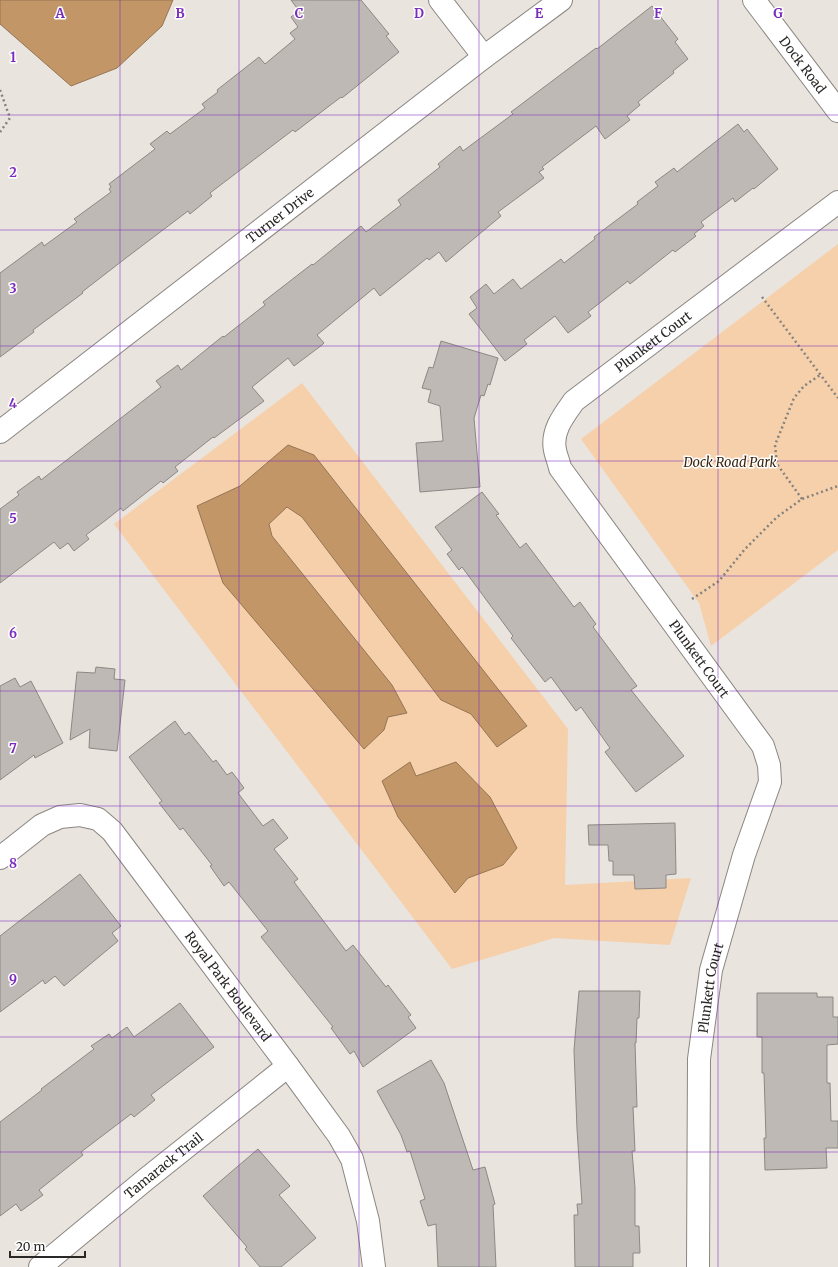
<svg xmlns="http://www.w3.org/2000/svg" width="838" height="1267" viewBox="0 0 838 1267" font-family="Merriweather,serif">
	<rect width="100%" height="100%" fill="#eae4df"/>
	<!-- green -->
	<g fill="#f5d0ab">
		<path d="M 838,244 L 838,550 L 711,646 L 699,603 L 581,439 Z"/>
		<path d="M 302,383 L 568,729 L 565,885 L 691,878 L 670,945 L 554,938 L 452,969 L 114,524 Z"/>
	</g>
	<!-- water -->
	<g fill="#c39667" stroke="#957554">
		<path d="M 0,0 L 173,0 L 162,26 L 117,68 L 71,86 L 0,24 Z"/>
		<path d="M 288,445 L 314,455 L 527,726 L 497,747 L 471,714 L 441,700 L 302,517 L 287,507 L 269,524 L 272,536 L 392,685 L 407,713 L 388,717 L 384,730 L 364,749 L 223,583 L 197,506 L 240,486 Z"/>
		<path d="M 410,762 L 416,776 L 456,762 L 490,797 L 517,848 L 503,865 L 468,878 L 455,893 L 398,817 L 382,781 Z"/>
	</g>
	<!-- building -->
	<g fill="#beb9b4" stroke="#8d8884">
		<path d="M 291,0 L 361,0 L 389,34 L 386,36 L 399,52 L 342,98 L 341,97 L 295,132 L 293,130 L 210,193 L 212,196 L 190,214 L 188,211 L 122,261 L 82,292 L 83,293 L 33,330 L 34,332 L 0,357 L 0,273 L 42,242 L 44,246 L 77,222 L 74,219 L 111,192 L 109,189 L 111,187 L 109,184 L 155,149 L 150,144 L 167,131 L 170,134 L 205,108 L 202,104 L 218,92 L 217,90 L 259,57 L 265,64 L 295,39 L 290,33 L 298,27 L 291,17 L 299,11 Z"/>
		<path d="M 652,6 L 678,39 L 675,42 L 688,59 L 673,71 L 674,73 L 638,102 L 640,105 L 627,116 L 630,120 L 605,139 L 596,126 L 542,167 L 544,169 L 539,172 L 544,178 L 498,212 L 501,216 L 446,262 L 439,252 L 429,260 L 427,258 L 380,296 L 374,288 L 317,335 L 324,343 L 322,345 L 294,366 L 288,358 L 252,387 L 264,401 L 214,438 L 213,437 L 175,467 L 178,471 L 163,483 L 161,481 L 123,511 L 121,508 L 106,520 L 86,535 L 89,539 L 74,551 L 68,543 L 60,549 L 54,542 L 0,583 L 0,509 L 19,495 L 17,492 L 39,476 L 41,480 L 161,387 L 156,381 L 178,365 L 181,370 L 223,336 L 224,337 L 265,305 L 263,302 L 312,264 L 313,265 L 361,226 L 366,232 L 401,205 L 398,200 L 440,167 L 438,164 L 460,146 L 463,151 L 513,114 L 511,112 L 596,48 L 597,49 Z"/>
		<path d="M 738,124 L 744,132 L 747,129 L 778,169 L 754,189 L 753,188 L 735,202 L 733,198 L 701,222 L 704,226 L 694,234 L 696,236 L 675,252 L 673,250 L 630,284 L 628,281 L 588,312 L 591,316 L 568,333 L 555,316 L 524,340 L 527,344 L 505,361 L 469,314 L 477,308 L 470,297 L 486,284 L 494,294 L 513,279 L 521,289 L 561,259 L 564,263 L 595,239 L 594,237 L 638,204 L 637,202 L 658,186 L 655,182 L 674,168 L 677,172 Z"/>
		<path d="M 441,341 L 498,358 L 490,385 L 488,384 L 484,396 L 481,395 L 474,418 L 480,487 L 420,492 L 416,443 L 443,441 L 440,406 L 428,402 L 431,390 L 422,388 L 429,367 L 433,368 Z"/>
		<path d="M 482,492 L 499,514 L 496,515 L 520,548 L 526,543 L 574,607 L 580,602 L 596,624 L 593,627 L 637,686 L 631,690 L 684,756 L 636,792 L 605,752 L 610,748 L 581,707 L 576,711 L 551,677 L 545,682 L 511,638 L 513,636 L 462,567 L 459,570 L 447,554 L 452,550 L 435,527 Z"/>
		<path d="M 96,667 L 115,669 L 114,679 L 125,680 L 117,751 L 89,748 L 90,729 L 70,740 L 77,672 L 95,673 Z"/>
		<path d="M 15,678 L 20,687 L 31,681 L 63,743 L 35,758 L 34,755 L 0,780 L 0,686 Z"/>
		<path d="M 175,721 L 185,735 L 189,732 L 213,762 L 216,760 L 227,775 L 232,772 L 244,788 L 238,793 L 263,826 L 273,819 L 288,838 L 274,849 L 298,879 L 294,882 L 346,951 L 353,945 L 386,987 L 388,985 L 411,1015 L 408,1017 L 416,1028 L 363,1067 L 354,1051 L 350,1054 L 331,1028 L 333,1027 L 261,937 L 268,931 L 229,882 L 224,886 L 210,866 L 212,865 L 183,828 L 180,830 L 159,803 L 162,801 L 129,757 Z"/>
		<path d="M 675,823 L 676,874 L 666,875 L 666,888 L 635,889 L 634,875 L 613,875 L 613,861 L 609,861 L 608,845 L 589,845 L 588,825 Z"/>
		<path d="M 80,874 L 121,926 L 112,933 L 118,941 L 64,986 L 55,976 L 45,984 L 43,980 L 0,1012 L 0,936 Z"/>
		<path d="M 579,991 L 640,991 L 639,1018 L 637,1018 L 636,1043 L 635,1043 L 637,1107 L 633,1107 L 635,1151 L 632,1151 L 635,1188 L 635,1226 L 639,1226 L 640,1253 L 633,1253 L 633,1267 L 575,1267 L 574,1215 L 578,1215 L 577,1204 L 582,1204 L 577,1129 L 574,1050 Z"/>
		<path d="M 757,993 L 817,993 L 817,997 L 833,997 L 833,1017 L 838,1017 L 838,1044 L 827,1045 L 827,1083 L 830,1083 L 831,1121 L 838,1121 L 838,1148 L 826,1148 L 827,1168 L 765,1170 L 764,1138 L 766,1138 L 764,1073 L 762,1073 L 762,1037 L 757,1037 Z"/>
		<path d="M 180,1003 L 214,1047 L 151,1095 L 155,1100 L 134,1117 L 131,1114 L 81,1152 L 83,1155 L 39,1190 L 43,1195 L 21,1211 L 16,1204 L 0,1216 L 0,1122 L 42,1090 L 41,1089 L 94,1049 L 91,1046 L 109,1034 L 112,1038 L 127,1027 L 134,1037 Z"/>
		<path d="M 431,1060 L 444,1083 L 473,1170 L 485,1167 L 495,1204 L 493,1205 L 496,1267 L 438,1267 L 436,1224 L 428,1226 L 420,1201 L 425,1199 L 410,1151 L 407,1152 L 401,1135 L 377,1091 Z"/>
		<path d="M 258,1149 L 290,1186 L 279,1195 L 316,1238 L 281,1267 L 260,1267 L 245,1249 L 247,1247 L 203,1196 Z"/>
	</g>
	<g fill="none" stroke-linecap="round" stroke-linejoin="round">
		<!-- minor casing -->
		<g stroke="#8b8682" stroke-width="24">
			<g id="minor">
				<path d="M 440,0 L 484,57"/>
				<path id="s1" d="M 754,0 L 838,111"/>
				<path id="s2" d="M 0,432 L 484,57 L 561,0"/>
				<path id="s3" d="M 0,858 L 42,825 L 60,817 L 80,815 L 98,819 L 112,831 L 288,1066 L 339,1136 L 352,1159 L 368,1221 L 374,1267"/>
				<path id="s4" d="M 40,1267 L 145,1180 L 288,1066"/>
				<path id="s5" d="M 698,1267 L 699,1059 L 711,970 L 744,855 L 770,782 L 769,765 L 763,746 L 560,468 C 559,462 556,456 555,450 C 551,431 564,415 574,401 L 838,202"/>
			</g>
		</g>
		<!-- path -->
		<g stroke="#85827e" stroke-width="2.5" stroke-dasharray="2 3" stroke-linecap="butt">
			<path d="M 0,90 L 10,118 L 0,132"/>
			<path d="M 762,297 L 838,398"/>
			<path d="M 802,499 L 777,464 L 775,445 L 794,398 L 804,386 L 820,375"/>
			<path d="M 692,599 L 719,581 L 745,549 L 777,517 L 802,499 L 838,486"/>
		</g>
		<!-- minor -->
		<use href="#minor" stroke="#fff" stroke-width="22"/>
	</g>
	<!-- grid -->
	<path fill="none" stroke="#7b2cbf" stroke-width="1" stroke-opacity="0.55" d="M 120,0 L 120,1267M 239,0 L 239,1267M 359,0 L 359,1267M 479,0 L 479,1267M 599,0 L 599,1267M 718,0 L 718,1267M 0,115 L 838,115M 0,230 L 838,230M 0,346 L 838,346M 0,461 L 838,461M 0,576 L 838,576M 0,691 L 838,691M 0,806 L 838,806M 0,921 L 838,921M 0,1037 L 838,1037M 0,1152 L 838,1152"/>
	<g text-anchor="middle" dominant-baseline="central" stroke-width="3" stroke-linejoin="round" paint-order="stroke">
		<!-- street labels -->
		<g font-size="13" fill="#2a2826" stroke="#fff">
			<text stroke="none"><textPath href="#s1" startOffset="81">Dock Road</textPath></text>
			<text stroke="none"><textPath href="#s2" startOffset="354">Turner Drive</textPath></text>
			<text stroke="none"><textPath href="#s5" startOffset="1048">Plunkett Court</textPath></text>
			<text transform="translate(699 659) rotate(54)">Plunkett Court</text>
			<text stroke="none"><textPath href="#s3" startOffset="324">Royal Park Boulevard</textPath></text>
			<text stroke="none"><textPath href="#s5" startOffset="280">Plunkett Court</textPath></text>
			<text stroke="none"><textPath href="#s4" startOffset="160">Tamarack Trail</textPath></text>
		</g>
		<!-- park labels -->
		<g font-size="13" font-style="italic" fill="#392510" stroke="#fff">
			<text x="730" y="462">Dock Road Park</text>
		</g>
	</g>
	<g font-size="13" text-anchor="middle" font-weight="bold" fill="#7b2cbf" stroke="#fff" stroke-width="3" stroke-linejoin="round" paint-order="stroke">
		<text x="60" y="18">A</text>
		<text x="180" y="18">B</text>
		<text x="299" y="18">C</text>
		<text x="419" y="18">D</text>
		<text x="539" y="18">E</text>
		<text x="658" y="18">F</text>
		<text x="778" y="18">G</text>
		<text x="13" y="62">1</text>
		<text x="13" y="177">2</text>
		<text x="13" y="293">3</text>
		<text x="13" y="408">4</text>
		<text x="13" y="523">5</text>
		<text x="13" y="638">6</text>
		<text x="13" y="753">7</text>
		<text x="13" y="868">8</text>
		<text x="13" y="984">9</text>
	</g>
	<!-- scale -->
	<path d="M10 1251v6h75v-6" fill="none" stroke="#2a2826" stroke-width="2"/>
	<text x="16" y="1251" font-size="12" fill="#2a2826" stroke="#ffffff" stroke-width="3" paint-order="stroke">20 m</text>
</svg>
